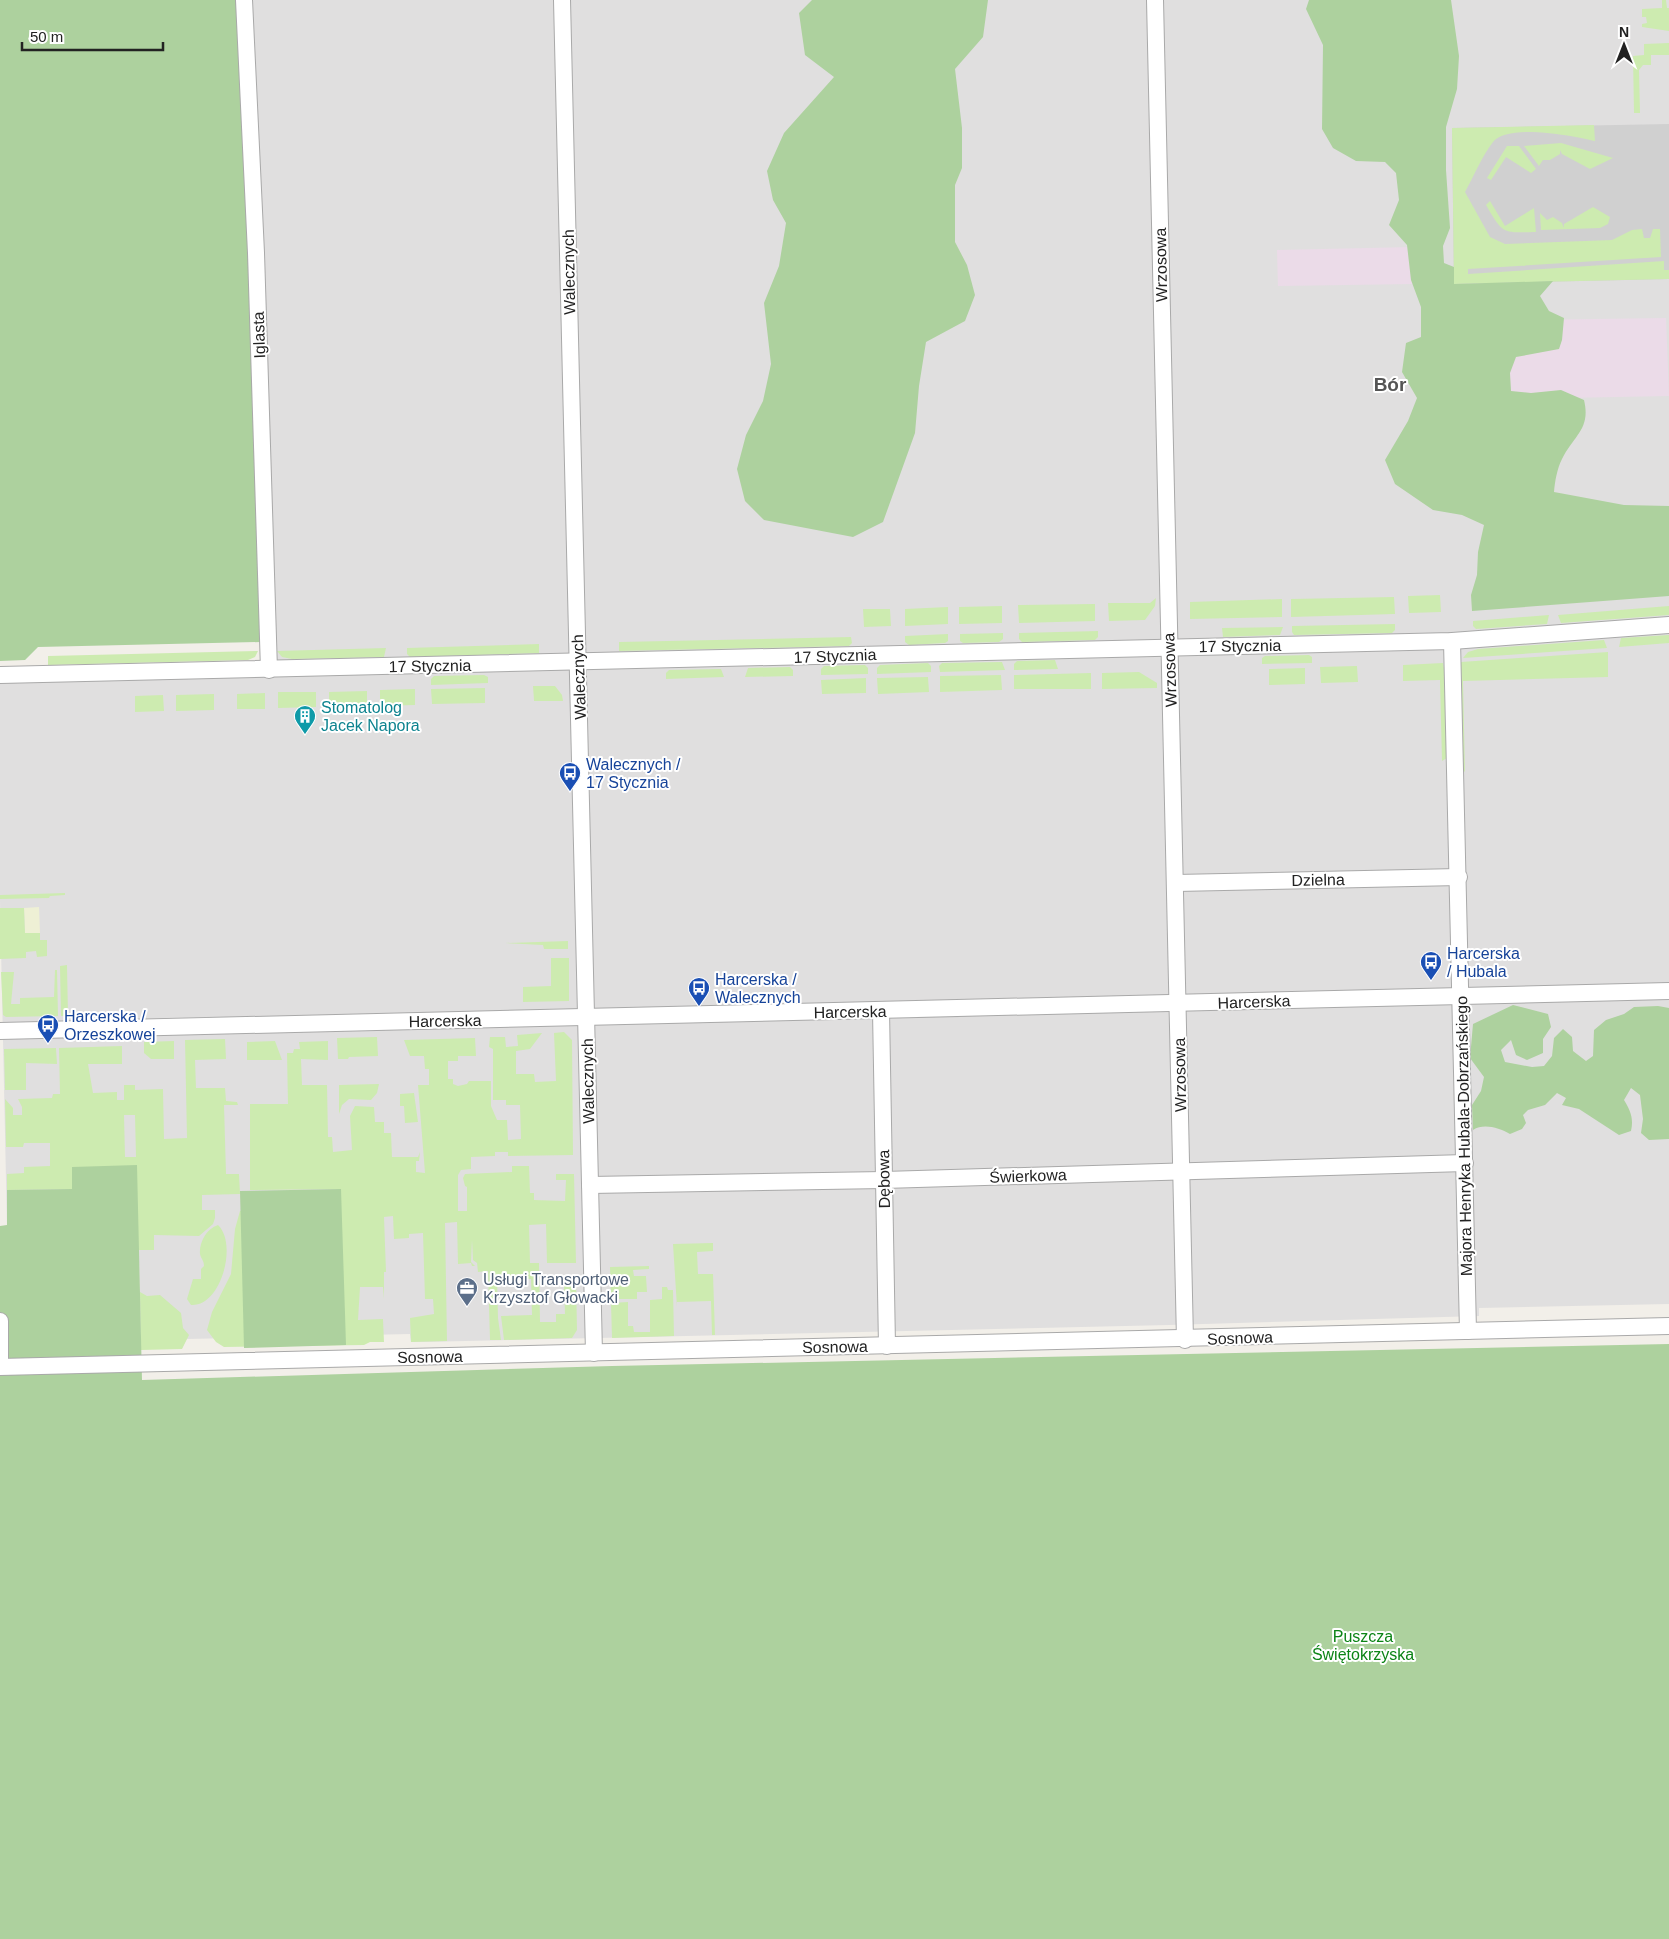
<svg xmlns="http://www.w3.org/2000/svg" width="1669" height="1939" viewBox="0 0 1669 1939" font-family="Arial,sans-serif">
	<rect width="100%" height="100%" fill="#f2efe9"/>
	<!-- residential -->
	<path fill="#e0dfdf" d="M 245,0 L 1669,0 L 1669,1304 L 1479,1308 L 1479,1316 L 1169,1325 L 421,1342 L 411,1342 L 410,1334 L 141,1340 L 138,1222 L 7,1226 L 0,901 L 0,676 L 271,671 Z"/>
	<!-- industrial -->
	<g fill="#ebdbe8">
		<path d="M 1413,247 L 1414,284 L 1278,286 L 1277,250 Z"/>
		<path d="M 1666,318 L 1669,396 L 1457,400 L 1454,321 Z"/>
	</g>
	<!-- religious -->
	<path fill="#d0d0d0" d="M 1669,124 L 1669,279 L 1454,284 L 1452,128 Z"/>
	<!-- farmland -->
	<path fill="#eef0d5" d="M 39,907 L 40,933 L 25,934 L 24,908 Z"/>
	<!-- grass -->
	<g fill="#cdebb0" fill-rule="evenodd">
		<path d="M 1662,0 L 1666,0 L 1667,8 L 1669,8 L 1669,31 L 1642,27 L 1642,24 L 1647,23 L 1646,17 L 1642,17 L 1642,9 L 1662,8 Z"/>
		<path d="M 1669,43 L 1669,55 L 1651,55 L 1651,65 L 1643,65 L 1639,70 L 1640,113 L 1634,113 L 1633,56 L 1644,55 L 1644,44 Z"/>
		<path d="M 1594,125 L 1595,141 C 1573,136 1508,123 1493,142 C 1482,156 1474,176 1465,192 L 1490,237 L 1505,244 L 1612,240 L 1632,230 L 1642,229 L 1644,238 L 1650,238 L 1653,229 L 1660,229 L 1661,257 L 1468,269 L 1468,274 L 1664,261 L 1664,270 L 1669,270 L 1669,279 L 1454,284 L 1452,128 Z"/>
		<path d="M 1561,143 L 1613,158 L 1590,169 L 1562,154 L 1560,150 L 1560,154 L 1550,160 L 1543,160 L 1539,166 L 1524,146 Z"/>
		<path d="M 1507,146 L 1519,146 L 1536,169 L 1531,173 L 1506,157 L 1491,180 L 1487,178 Z"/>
		<path d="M 1490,201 L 1505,226 L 1534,208 L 1536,232 C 1502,233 1503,234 1486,205 Z"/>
		<path d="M 1593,207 L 1610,217 L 1608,224 L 1600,228 L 1541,230 L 1540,213 L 1547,220 L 1553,217 L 1562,223 L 1564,228 L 1564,224 Z"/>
		<path d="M 1440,595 L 1441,612 L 1409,613 L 1408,596 Z"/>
		<path d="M 1394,597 L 1395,614 L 1291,617 L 1291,599 Z"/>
		<path d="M 1156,598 L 1155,606 L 1145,620 L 1109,621 L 1108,603 L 1150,603 Z"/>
		<path d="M 1282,599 L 1282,617 L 1190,619 L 1190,602 Z"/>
		<path d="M 1095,604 L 1095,621 L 1019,623 L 1018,605 Z"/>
		<path d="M 1002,606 L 1002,623 L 959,624 L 959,607 Z"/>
		<path d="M 1669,606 L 1669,615 L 1561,623 L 1558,615 Z"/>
		<path d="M 948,607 L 948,624 L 905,626 L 905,609 Z"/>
		<path d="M 863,609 L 890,609 L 891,626 L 864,627 Z"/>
		<path d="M 1549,615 L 1547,624 L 1476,629 L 1473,626 L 1473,621 Z"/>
		<path d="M 1395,624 L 1395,630 L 1392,633 L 1294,635 L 1292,632 L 1292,626 Z"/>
		<path d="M 1283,627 L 1280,635 L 1223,637 L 1222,628 Z"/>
		<path d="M 1098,631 L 1098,637 L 1095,640 L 1022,642 L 1019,639 L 1019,633 Z"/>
		<path d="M 1003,633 L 1003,639 L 999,642 L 963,643 L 960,641 L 960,634 Z"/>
		<path d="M 948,634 L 948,641 L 945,643 L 909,645 L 905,642 L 905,636 Z"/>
		<path d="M 1669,635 L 1669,643 L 1619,647 L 1621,638 Z"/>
		<path d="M 851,637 L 852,643 L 849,646 L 619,651 L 619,642 Z"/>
		<path d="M 1604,640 L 1607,648 L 1463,658 L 1468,652 L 1478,649 Z"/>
		<path d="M 539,644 L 539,653 L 410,657 L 407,654 L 407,648 Z"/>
		<path d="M 386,648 L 384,657 L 292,659 L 282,657 L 277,651 Z"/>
		<path d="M 258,651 L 255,657 L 248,660 L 48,665 L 48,656 Z"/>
		<path d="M 1608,652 L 1608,677 L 1463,681 L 1465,772 L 1462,769 L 1461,662 Z"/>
		<path d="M 1309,655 L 1312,657 L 1312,663 L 1262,664 L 1262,658 L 1265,656 Z"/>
		<path d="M 1055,660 L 1058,669 L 1014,670 L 1014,664 L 1017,661 Z"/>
		<path d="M 1002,662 L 1005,670 L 940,672 L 939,666 L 942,663 Z"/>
		<path d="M 928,663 L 931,666 L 931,672 L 877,674 L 877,668 L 880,665 Z"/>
		<path d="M 1443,663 L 1446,679 L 1447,758 L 1442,761 L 1440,680 L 1403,681 L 1403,665 Z"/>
		<path d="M 865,665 L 868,668 L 868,674 L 821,675 L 821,669 L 824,666 Z"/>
		<path d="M 1357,666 L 1358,682 L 1321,683 L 1320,667 Z"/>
		<path d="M 790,667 L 793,670 L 793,676 L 745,677 L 748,668 Z"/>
		<path d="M 1305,668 L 1305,684 L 1269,685 L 1269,669 Z"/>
		<path d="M 721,669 L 724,677 L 666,679 L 666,673 L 669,670 Z"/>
		<path d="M 1139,672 L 1157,683 L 1157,688 L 1102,689 L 1102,673 Z"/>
		<path d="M 1091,673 L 1091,689 L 1014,689 L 1014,675 Z"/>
		<path d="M 484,675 L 488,677 L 488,683 L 431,685 L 431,679 L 434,676 Z"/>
		<path d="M 1001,675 L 1002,690 L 940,692 L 940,676 Z"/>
		<path d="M 928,677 L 929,692 L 878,694 L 877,678 Z"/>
		<path d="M 866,678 L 866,693 L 822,694 L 821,680 Z"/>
		<path d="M 533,686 L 555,686 L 562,695 L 563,701 L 534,701 Z"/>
		<path d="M 485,688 L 485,703 L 432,704 L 431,689 Z"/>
		<path d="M 415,689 L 415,705 L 380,706 L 380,690 Z"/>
		<path d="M 367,691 L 367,706 L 329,707 L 329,692 Z"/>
		<path d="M 278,692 L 316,692 L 316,707 L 278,708 Z"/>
		<path d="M 265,693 L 265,709 L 237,709 L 237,694 Z"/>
		<path d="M 214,694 L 214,710 L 176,711 L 176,695 Z"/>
		<path d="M 163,695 L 164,711 L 135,712 L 135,696 Z"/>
		<path d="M 65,893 L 65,895 L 50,896 L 49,898 L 0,899 L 0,895 Z"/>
		<path d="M 0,908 L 24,908 L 25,933 L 40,933 L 40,940 L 47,940 L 47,956 L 37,957 L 36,951 L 26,952 L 26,958 L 0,959 Z"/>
		<path d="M 568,941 L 568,949 L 544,949 L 543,945 L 505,943 Z"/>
		<path d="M 551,958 L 569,958 L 569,1001 L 523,1002 L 523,987 L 551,986 Z"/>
		<path d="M 67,965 L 68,1016 L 61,1016 L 60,966 Z"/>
		<path d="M 55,970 L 57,970 L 58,1016 L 6,1017 L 3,1015 L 1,972 L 14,972 L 11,1004 L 20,1004 L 20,998 L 54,997 Z"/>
		<path d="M 564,1032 L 572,1040 L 573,1155 L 508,1156 L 508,1152 L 495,1152 L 495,1156 L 471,1157 L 471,1169 L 461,1170 L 458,1175 L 458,1211 L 467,1211 L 467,1187 L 465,1186 L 463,1178 L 465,1174 L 512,1172 L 512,1166 L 529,1166 L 530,1193 L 534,1193 L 534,1200 L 565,1201 L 566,1180 L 556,1180 L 556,1174 L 574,1174 L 576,1263 L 547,1263 L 546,1224 L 529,1225 L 530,1263 L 539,1263 L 540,1322 L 556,1322 L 556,1314 L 565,1314 L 564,1285 L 556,1285 L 556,1279 L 576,1279 L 577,1330 L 572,1338 L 504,1340 L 501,1316 L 532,1315 L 531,1279 L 497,1279 L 498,1318 L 501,1340 L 490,1340 L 488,1271 L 478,1272 L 477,1263 L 473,1260 L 472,1240 L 471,1262 L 475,1266 L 472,1266 L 471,1263 L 458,1264 L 457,1222 L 445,1223 L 447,1341 L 411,1342 L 410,1318 L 434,1314 L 433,1299 L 425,1299 L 423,1233 L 409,1234 L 409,1238 L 394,1239 L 393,1216 L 384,1217 L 386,1272 L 384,1272 L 384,1299 L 383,1287 L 360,1287 L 358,1320 L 383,1319 L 384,1342 L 370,1342 L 364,1345 L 224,1347 L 216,1342 L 207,1330 L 212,1312 L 231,1274 L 235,1229 L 240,1211 L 341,1189 L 250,1190 L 250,1104 L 288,1104 L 287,1053 L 293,1053 L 294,1049 L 300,1049 L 299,1042 L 328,1041 L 328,1060 L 301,1059 L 302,1085 L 327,1085 L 328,1137 L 332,1137 L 333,1152 L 352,1150 L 350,1116 L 355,1106 L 374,1107 L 375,1122 L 384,1122 L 384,1133 L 391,1133 L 392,1157 L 418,1157 L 420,1152 L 419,1161 L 416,1161 L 416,1172 L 425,1173 L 418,1085 L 429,1085 L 429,1069 L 425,1069 L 424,1056 L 410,1056 L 404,1040 L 475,1038 L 476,1056 L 458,1056 L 458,1061 L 448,1061 L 448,1079 L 453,1079 L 453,1084 L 458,1086 L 467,1084 L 469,1081 L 491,1081 L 491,1106 L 497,1120 L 507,1120 L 508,1140 L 521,1139 L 520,1105 L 506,1105 L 506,1100 L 493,1100 L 493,1049 L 489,1047 L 490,1037 L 505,1037 L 506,1047 L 518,1046 L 517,1035 L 542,1033 L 530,1049 L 516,1051 L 516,1074 L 534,1074 L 535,1082 L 556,1081 L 554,1033 Z"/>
		<path d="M 377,1037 L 378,1056 L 349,1057 L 348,1059 L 338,1059 L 337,1038 Z"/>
		<path d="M 225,1039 L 226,1059 L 195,1060 L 196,1088 L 225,1088 L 226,1101 L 237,1102 L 238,1105 L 224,1105 L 226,1174 L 239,1174 L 240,1194 L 202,1195 L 202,1210 L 215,1210 L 215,1218 L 213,1224 L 199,1236 L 154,1235 L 154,1250 L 138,1250 L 137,1193 L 72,1167 L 72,1189 L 7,1190 L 7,1174 L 24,1173 L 24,1167 L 50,1166 L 50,1143 L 24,1143 L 23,1147 L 6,1147 L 5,1099 L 13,1108 L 13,1115 L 22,1115 L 22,1107 L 18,1099 L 52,1098 L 53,1094 L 60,1094 L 59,1048 L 122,1046 L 122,1064 L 88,1064 L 93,1093 L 117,1092 L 117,1100 L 124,1100 L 124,1085 L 135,1085 L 135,1090 L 163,1089 L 164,1139 L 187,1138 L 185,1040 ZM 124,1115 L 135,1115 L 136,1157 L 125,1157 Z"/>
		<path d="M 174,1041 L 174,1059 L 151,1059 L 144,1053 L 144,1042 Z"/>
		<path d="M 275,1041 L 282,1060 L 247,1060 L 247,1042 Z"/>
		<path d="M 56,1048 L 57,1064 L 26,1063 L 26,1090 L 5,1090 L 4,1049 Z"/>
		<path d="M 379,1084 L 377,1093 L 371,1100 L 349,1099 L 342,1105 L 339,1114 L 339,1085 Z"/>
		<path d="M 414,1093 L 418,1122 L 405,1123 L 404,1106 L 400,1106 L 400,1094 Z"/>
		<path d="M 218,1225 C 238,1244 221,1307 191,1305 L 187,1299 L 193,1279 L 201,1279 L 201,1269 L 204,1266 C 204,1260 201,1259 200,1254 C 199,1243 206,1229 218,1225 Z"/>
		<path d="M 713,1243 L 713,1251 L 697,1252 L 698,1274 L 713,1274 L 715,1335 L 712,1335 L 711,1301 L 677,1302 L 677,1307 L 673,1244 Z"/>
		<path d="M 649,1266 L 649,1269 L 633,1270 L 634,1276 L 646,1276 L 647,1292 L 637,1292 L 637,1299 L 611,1299 L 610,1267 Z"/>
		<path d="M 662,1287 L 667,1287 L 668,1290 L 673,1290 L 674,1336 L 612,1338 L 611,1303 L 628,1302 L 628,1326 L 633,1326 L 634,1332 L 650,1332 L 650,1300 L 662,1299 Z"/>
		<path d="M 140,1292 L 147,1296 L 160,1295 L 181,1313 L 183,1328 L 189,1335 L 182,1349 L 141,1350 Z"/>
	</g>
	<!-- forest -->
	<g fill="#add19e">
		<path d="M 0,0 L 242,0 L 261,642 L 38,647 L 25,660 L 0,661 Z"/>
		<path d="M 812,0 L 988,0 L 983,37 L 955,69 L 962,128 L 962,168 L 955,185 L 955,242 L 967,265 L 975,295 L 965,321 L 926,342 L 919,386 L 915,433 L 883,522 L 853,537 L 764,520 L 745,501 L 737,469 L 746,435 L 763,401 L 771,364 L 764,303 L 779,266 L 786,223 L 773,200 L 767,171 L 784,133 L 834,77 L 805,55 L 799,13 Z"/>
		<path d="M 1309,0 L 1451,0 L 1459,56 L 1457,89 L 1446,127 L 1446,170 L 1450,228 L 1443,246 L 1444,263 L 1454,267 L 1454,284 L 1553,281 L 1540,296 L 1549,311 L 1564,318 L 1562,340 L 1559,349 L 1516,357 L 1510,373 L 1511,391 L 1531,393 L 1561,390 L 1584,400 C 1591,429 1574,435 1562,459 C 1557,469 1555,481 1554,492 L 1624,505 L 1669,506 L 1669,596 L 1472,611 L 1471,595 L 1477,575 L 1478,552 L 1484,525 L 1462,515 L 1433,510 L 1395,484 L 1385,460 L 1408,421 L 1417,398 L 1402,372 L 1406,343 L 1421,337 L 1421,307 L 1411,280 L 1407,245 L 1389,225 L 1399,200 L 1396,173 L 1385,162 L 1356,161 L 1333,148 L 1322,129 L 1323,45 L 1306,9 Z"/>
		<path d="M 1513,1005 L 1548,1014 L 1551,1027 L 1543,1039 L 1543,1053 L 1527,1060 L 1516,1055 L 1511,1040 L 1501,1050 L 1505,1062 L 1532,1067 L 1544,1066 L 1552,1056 L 1554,1038 L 1563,1029 L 1572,1037 L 1573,1051 L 1586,1061 L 1593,1056 L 1594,1030 L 1606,1020 L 1624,1014 L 1634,1007 L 1658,1006 L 1669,1008 L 1669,1139 L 1649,1140 L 1641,1133 L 1643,1119 L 1640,1095 L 1631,1088 L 1624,1100 C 1630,1110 1634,1118 1631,1131 L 1619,1135 L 1579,1109 L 1562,1105 L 1566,1098 L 1557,1093 L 1545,1105 L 1528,1110 L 1523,1115 L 1526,1123 L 1522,1129 L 1510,1134 C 1499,1128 1484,1123 1473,1130 L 1472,1105 L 1481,1091 L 1484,1077 L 1470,1058 L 1473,1024 Z"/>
		<path d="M 137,1165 L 142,1380 L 612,1366 L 1669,1344 L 1669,1939 L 0,1939 L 0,1226 L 7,1225 L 7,1190 L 72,1189 L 72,1167 Z"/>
		<path d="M 341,1189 L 346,1345 L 244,1348 L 240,1191 Z"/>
	</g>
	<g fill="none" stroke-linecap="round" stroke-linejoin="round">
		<!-- minor casing -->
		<g stroke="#a9a9a9" stroke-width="18">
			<g id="minor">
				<path d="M 244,0 L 256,253 L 269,670"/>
				<path d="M 562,0 L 594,1353"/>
				<path d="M 1155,0 L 1185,1340"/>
				<path d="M 1452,641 L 1468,1331"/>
				<path d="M 0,675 L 1452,641 L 1669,625"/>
				<path d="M 1176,883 L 1459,877"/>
				<path d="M 881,1011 L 887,1346"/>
				<path d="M 0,1031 L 1669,991"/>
				<path d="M 590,1185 L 884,1180 L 1465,1163"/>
				<path d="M 0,1321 L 0,1367 L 1669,1326"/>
			</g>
		</g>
		<!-- minor -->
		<use href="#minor" stroke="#fff" stroke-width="16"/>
	</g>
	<!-- icons -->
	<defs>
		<g id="building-pin" transform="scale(1.125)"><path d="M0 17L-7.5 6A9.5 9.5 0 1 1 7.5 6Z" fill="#0f9aa8" stroke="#fff"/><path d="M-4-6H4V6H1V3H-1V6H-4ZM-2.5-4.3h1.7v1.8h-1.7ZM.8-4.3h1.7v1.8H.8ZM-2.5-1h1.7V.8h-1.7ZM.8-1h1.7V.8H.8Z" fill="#fff"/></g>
		<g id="bus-pin" transform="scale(1.125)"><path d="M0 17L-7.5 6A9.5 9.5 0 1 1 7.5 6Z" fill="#1a4fb4" stroke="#fff"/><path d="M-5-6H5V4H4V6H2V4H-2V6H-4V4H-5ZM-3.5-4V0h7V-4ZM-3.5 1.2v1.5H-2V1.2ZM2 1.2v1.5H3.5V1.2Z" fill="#fff"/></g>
		<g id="office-pin" transform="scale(1.125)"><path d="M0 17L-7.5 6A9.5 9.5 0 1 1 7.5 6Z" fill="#5c6f8a" stroke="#fff"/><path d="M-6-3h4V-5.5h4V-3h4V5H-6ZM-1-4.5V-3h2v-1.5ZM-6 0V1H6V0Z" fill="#fff"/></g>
	</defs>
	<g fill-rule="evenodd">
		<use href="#building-pin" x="305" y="716"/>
		<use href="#bus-pin" x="570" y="773"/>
		<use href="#bus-pin" x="1431" y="962"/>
		<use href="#bus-pin" x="699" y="988"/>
		<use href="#bus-pin" x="48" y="1025"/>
		<use href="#office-pin" x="467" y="1288"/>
	</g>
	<g text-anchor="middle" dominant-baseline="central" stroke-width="4" stroke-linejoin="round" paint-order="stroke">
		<!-- street labels -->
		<g font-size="16" fill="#222" stroke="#fff">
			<text transform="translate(1161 265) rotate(-91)">Wrzosowa</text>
			<text transform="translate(569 272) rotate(-91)">Walecznych</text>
			<text transform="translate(259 335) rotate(-92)">Iglasta</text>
			<text transform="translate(1240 646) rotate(-1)">17 Stycznia</text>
			<text transform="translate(835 656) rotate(-2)">17 Stycznia</text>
			<text transform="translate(430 666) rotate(-1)">17 Stycznia</text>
			<text transform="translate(1170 670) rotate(-92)">Wrzosowa</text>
			<text transform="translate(579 677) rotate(-92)">Walecznych</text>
			<text transform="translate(1318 880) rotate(-1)">Dzielna</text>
			<text transform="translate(1254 1002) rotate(-2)">Harcerska</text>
			<text transform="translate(850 1012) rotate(-1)">Harcerska</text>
			<text transform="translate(445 1021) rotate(-1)">Harcerska</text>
			<text transform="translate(1180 1075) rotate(-91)">Wrzosowa</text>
			<text transform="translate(588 1081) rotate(-91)">Walecznych</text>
			<text transform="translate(1464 1136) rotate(-91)">Majora Henryka Hubala-Dobrzańskiego</text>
			<text transform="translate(1028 1176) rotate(-2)">Świerkowa</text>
			<text transform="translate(884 1179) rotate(-91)">Dębowa</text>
			<text transform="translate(1240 1338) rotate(-2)">Sosnowa</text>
			<text transform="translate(835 1347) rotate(-1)">Sosnowa</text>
			<text transform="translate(430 1357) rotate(-1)">Sosnowa</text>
		</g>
		<!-- culture labels -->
		<g font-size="16" fill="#0d838f" stroke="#fff" text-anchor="start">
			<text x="321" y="707">Stomatolog<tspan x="321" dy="18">Jacek Napora</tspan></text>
		</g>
		<!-- transit labels -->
		<g font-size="16" fill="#164399" stroke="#fff" text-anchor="start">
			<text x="586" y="764">Walecznych /<tspan x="586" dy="18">17 Stycznia</tspan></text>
			<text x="1447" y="953">Harcerska<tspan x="1447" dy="18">/ Hubala</tspan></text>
			<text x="715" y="979">Harcerska /<tspan x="715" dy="18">Walecznych</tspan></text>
			<text x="64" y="1016">Harcerska /<tspan x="64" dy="18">Orzeszkowej</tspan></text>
		</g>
		<!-- service labels -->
		<g font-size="16" fill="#4e5e75" stroke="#fff" text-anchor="start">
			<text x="483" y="1279">Usługi Transportowe<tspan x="483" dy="18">Krzysztof Głowacki</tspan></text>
		</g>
		<!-- park labels -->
		<g font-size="16" fill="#0c8416" stroke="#fff">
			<text x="1363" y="1636">Puszcza<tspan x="1363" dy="18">Świętokrzyska</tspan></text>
		</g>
		<!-- quarter labels -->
		<g font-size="19" font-weight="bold" fill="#555" stroke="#fff">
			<text x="1390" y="384">Bór</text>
		</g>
	</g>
	<!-- north arrow -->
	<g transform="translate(1624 45)" stroke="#ffffff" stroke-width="4" paint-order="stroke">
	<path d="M0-4L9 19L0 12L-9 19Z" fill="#222222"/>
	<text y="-8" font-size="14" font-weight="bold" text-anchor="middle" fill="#222222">N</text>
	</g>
	<!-- scale -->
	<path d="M22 42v8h141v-8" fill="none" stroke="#222222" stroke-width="2.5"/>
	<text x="30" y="42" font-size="15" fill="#222222" stroke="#ffffff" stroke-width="4" paint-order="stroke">50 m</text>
</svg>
